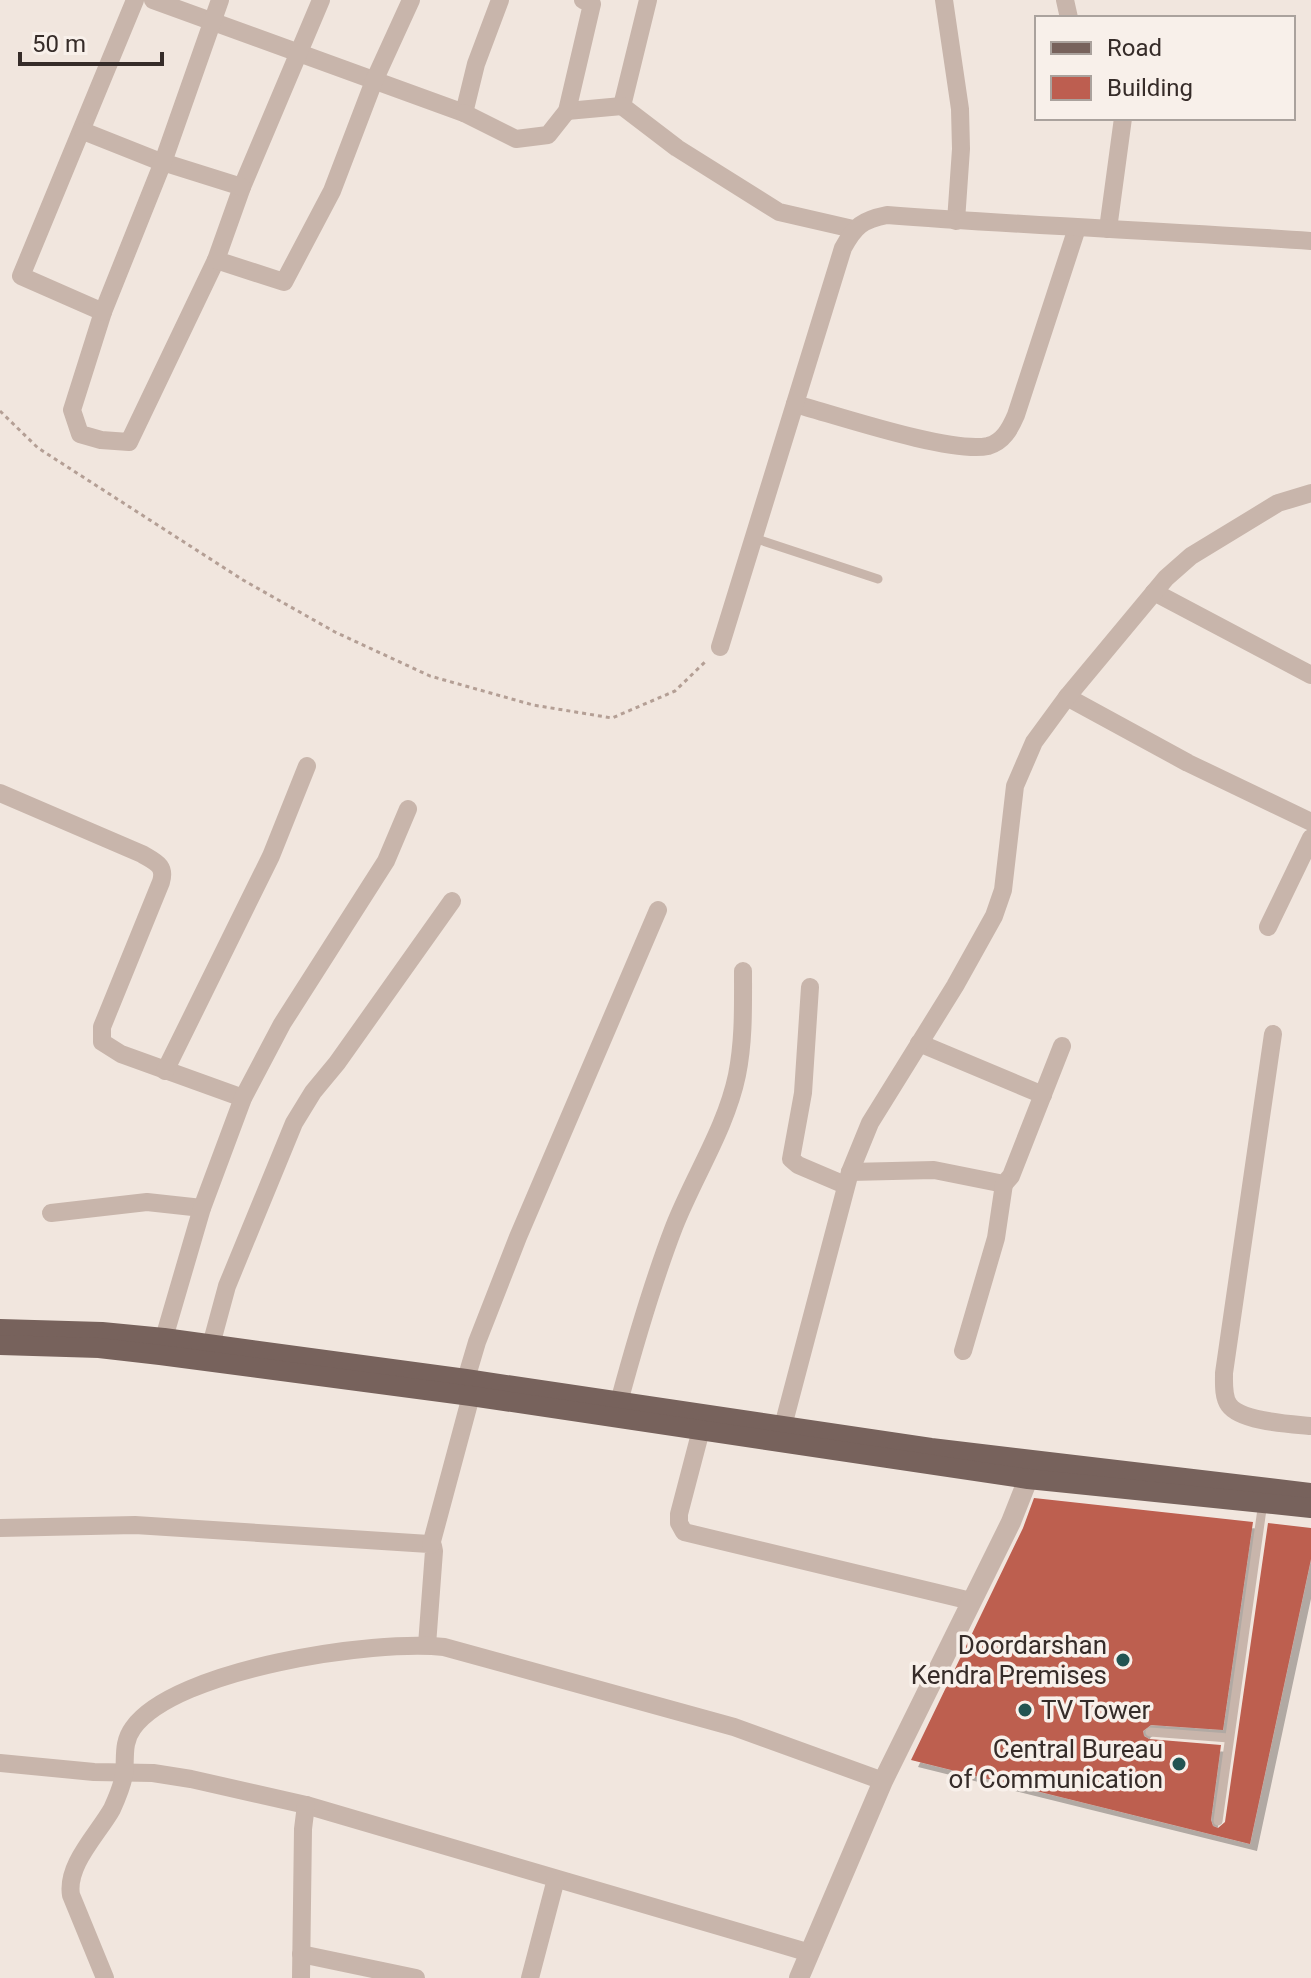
<svg xmlns="http://www.w3.org/2000/svg" width="1311" height="1978" viewBox="0 0 1311 1978" font-family="Roboto,sans-serif">
	<defs>
		<filter id="shadow"><feDropShadow dx="7" dy="7" stdDeviation="0" flood-color="#0004"/></filter>
	</defs>
	<rect width="100%" height="100%" fill="#f1e6de"/>
	<!-- building -->
	<path fill="#bd5e50" filter="url(#shadow)" d="M 1034,1498 L 1253,1522 L 1223,1730 L 1151,1725 L 1143,1731 L 1144,1736 L 1149,1739 L 1221,1745 L 1211,1820 L 1213,1826 L 1218,1828 L 1225,1822 L 1268,1523 L 1311,1528 L 1311,1559 L 1250,1844 L 911,1760 L 1023,1528 Z"/>
	<g fill="none" stroke-linecap="round" stroke-linejoin="round">
		<!-- path -->
		<path stroke="#b49f95" stroke-width="3" stroke-dasharray="4 4" stroke-linecap="butt" d="M 0,411 L 38,448 L 243,580 L 335,632 L 430,676 L 533,705 L 612,718 L 675,691 L 706,661"/>
		<!-- service -->
		<g stroke="#c8b5ab" stroke-width="9">
			<path d="M 754,538 L 878,579"/>
			<path d="M 1150,1732 L 1229,1738"/>
			<path d="M 1218,1821 L 1263,1502"/>
		</g>
		<!-- minor -->
		<g stroke="#c8b5ab" stroke-width="18">
			<path d="M 135,0 L 21,276 L 103,312 L 72,410 L 80,434 L 101,440 L 129,442 L 216,260"/>
			<path d="M 153,0 L 464,113 L 476,64 L 500,0"/>
			<path d="M 321,0 L 242,187 L 216,260 L 284,282 L 332,191 L 374,81 L 411,0"/>
			<path d="M 648,0 L 622,106 L 677,148 L 779,212 L 853,229"/>
			<path d="M 944,0 L 960,109 L 961,149 L 956,221"/>
			<path d="M 1065,0 L 1069,18"/>
			<path d="M 567,111 L 622,106"/>
			<path d="M 464,113 L 516,139 L 548,135 L 567,111 L 592,4 L 583,0"/>
			<path d="M 83,131 L 156,160 L 242,187"/>
			<path d="M 1108,229 L 1123,118"/>
			<path d="M 103,312 L 163,162 L 220,0"/>
			<path d="M 795,404 C 836,415 951,454 988,446 C 1003,442 1010,429 1016,415 L 1077,228"/>
			<path d="M 1154,592 L 1311,675"/>
			<path d="M 720,647 L 843,248 C 855,226 862,220 887,215 C 1028,226 1170,231 1311,241"/>
			<path d="M 1067,697 L 1188,763 L 1311,822"/>
			<path d="M 0,793 L 142,854 C 155,862 166,865 161,882 L 102,1027 L 102,1042 L 121,1054 L 243,1098"/>
			<path d="M 1268,927 L 1311,838"/>
			<path d="M 810,987 L 803,1093 L 791,1159 L 798,1165 L 845,1185"/>
			<path d="M 1273,1034 L 1224,1373 C 1224,1383 1223,1397 1229,1405 C 1241,1422 1292,1424 1311,1426"/>
			<path d="M 919,1043 L 1043,1095"/>
			<path d="M 165,1071 L 271,856 L 307,766"/>
			<path d="M 850,1172 L 934,1170 L 1004,1184 L 1011,1176 L 1062,1046"/>
			<path d="M 51,1213 L 147,1202 L 202,1208"/>
			<path d="M 164,1338 L 202,1208 L 243,1098 L 282,1024 L 386,861 L 408,809"/>
			<path d="M 211,1345 L 227,1286 L 294,1123 L 313,1092 L 337,1063 L 452,901"/>
			<path d="M 963,1351 L 996,1238 L 1004,1184"/>
			<path d="M 466,1379 L 477,1342 L 518,1237 L 658,910"/>
			<path d="M 619,1402 C 635,1343 652,1284 674,1227 C 694,1176 726,1128 737,1075 C 744,1040 743,1006 743,971"/>
			<path d="M 783,1426 L 850,1172 L 870,1123 L 955,986 L 994,916 L 1003,890 L 1015,786 L 1034,742 L 1067,697 L 1166,578 L 1191,556 L 1278,503 L 1311,493"/>
			<path d="M 701,1430 L 679,1514 L 679,1523 L 684,1532 L 971,1601"/>
			<path d="M 0,1528 L 135,1525 L 429,1544 L 433,1546 L 434,1551 L 427,1645"/>
			<path d="M 431,1545 L 471,1396"/>
			<path d="M 0,1763 L 94,1772 L 153,1773 L 191,1779 L 306,1805 L 810,1953"/>
			<path d="M 301,1954 L 416,1978"/>
			<path d="M 105,1978 L 71,1895 C 66,1865 98,1834 112,1809 C 117,1798 122,1786 124,1775 C 126,1758 122,1743 133,1728 C 175,1669 375,1639 444,1647 L 734,1727 L 883,1781"/>
			<path d="M 301,1978 L 303,1829 L 306,1805"/>
			<path d="M 530,1978 L 556,1879"/>
		</g>
		<!-- tertiary -->
		<path stroke="#c8b5ab" stroke-width="20" d="M 799,1978 L 883,1781 L 1011,1522 L 1028,1479 L 1030,1464"/>
		<!-- primary -->
		<g stroke="#77625c" stroke-width="20">
			<path d="M 0,1329 L 102,1332 L 164,1338 L 466,1379 L 931,1448 L 1311,1493"/>
			<path d="M 0,1345 L 99,1348 L 160,1355 L 471,1396 L 1028,1479 L 1311,1508"/>
		</g>
	</g>
	<!-- markers -->
	<g fill="#225452" stroke="#f8f0ea" stroke-width="3">
		<circle cx="1123" cy="1660" r="8"/>
		<circle cx="1025" cy="1710" r="8"/>
		<circle cx="1179" cy="1764" r="8"/>
	</g>
	<g text-anchor="middle" dominant-baseline="central" stroke-width="7" stroke-linejoin="round" paint-order="stroke">
		<!-- poi labels -->
		<g font-size="26" fill="#362c29" stroke="#f8f0ea" text-anchor="end">
			<text x="1107" y="1645">Doordarshan<tspan x="1107" dy="30">Kendra Premises</tspan></text>
			<text x="1041" y="1710" text-anchor="start">TV Tower</text>
			<text x="1163" y="1749">Central Bureau<tspan x="1163" dy="30">of Communication</tspan></text>
		</g>
	</g>
	<!-- legend -->
	<rect x="1035" y="16" width="260" height="104" fill="#f8f0ea" stroke="#aaa29d" stroke-width="2"/>
	<rect x="1051" y="42" width="40" height="12" fill="#77625c" stroke="#aaa29d" stroke-width="2"/>
	<text x="1107" y="56" font-size="24" fill="#362c29">Road</text>
	<rect x="1051" y="76" width="40" height="24" fill="#bd5e50" stroke="#aaa29d" stroke-width="2"/>
	<text x="1107" y="96" font-size="24" fill="#362c29">Building</text>
	<!-- scale -->
	<path d="M20 52v12h142v-12" fill="none" stroke="#362c29" stroke-width="4"/>
	<text x="32" y="52" font-size="24" fill="#362c29" stroke="#f8f0ea" stroke-width="6" paint-order="stroke">50 m</text>
</svg>
